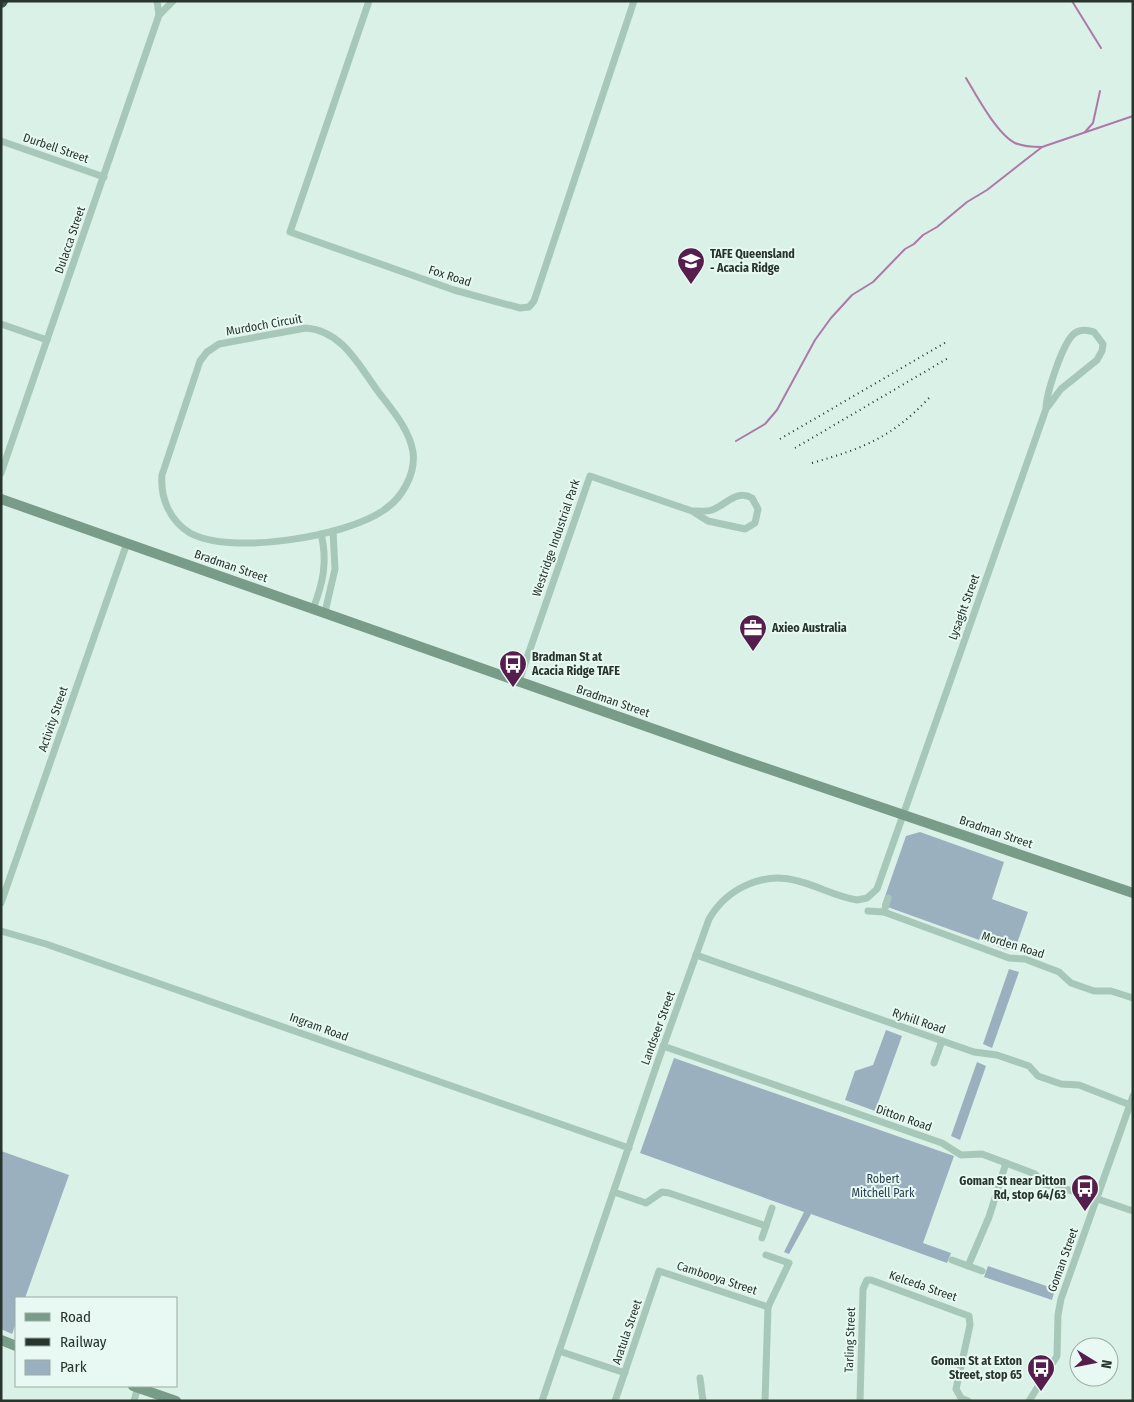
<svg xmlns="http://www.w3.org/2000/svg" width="1134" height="1402" viewBox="0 0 1134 1402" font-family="'Fira Sans Condensed',sans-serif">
	<rect width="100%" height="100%" fill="#daf1e8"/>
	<!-- green -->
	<g fill="#9bb0bf">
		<path d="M 920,832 L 1004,862 L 992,899 L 1028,912 L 1015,949 L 1007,950 L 882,905 L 906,836 Z"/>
		<path d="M 1009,969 L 1019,972 L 992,1048 L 983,1044 Z"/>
		<path d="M 886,1030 L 902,1036 L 875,1111 L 845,1100 L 855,1071 L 873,1065 Z"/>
		<path d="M 674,1058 L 954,1156 L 923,1243 L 951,1253 L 947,1263 L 811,1214 L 789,1254 L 784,1252 L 804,1212 L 640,1153 Z"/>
		<path d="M 977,1062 L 986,1066 L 960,1140 L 951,1136 Z"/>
		<path d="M 1,1151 L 69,1175 L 25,1298 L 16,1298 L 16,1323 L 12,1334 L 1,1329 Z"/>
		<path d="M 988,1266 L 1055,1289 L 1052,1300 L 984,1277 Z"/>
	</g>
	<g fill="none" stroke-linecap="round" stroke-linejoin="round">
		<!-- stream -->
		<g stroke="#ad7aa7" stroke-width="2">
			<path d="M 1072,1 L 1101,48"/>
			<path d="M 966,78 C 976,95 997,134 1015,143 C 1024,147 1033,147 1042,147"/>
			<path d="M 1085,132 L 1093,123 L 1100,91"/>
			<path d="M 736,441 L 765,424 L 777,410 L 815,340 L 831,318 L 852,295 L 873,282 L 905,249 L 914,244 L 923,235 L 937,227 L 967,202 L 987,190 L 1042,147 L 1133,116"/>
		</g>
		<!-- street -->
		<g stroke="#a7c8b9" stroke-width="7">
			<path d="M 157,1 L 159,15"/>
			<path d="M 369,1 L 290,232 L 454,290 L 520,308 L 529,307 L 534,301 L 634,1"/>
			<path d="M 1,141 L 104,177"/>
			<path d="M 1,324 L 47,340"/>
			<path d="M 306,328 C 342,331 358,364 377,390 C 391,409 409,428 413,452 C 416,474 402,498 384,510 C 348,536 231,556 190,533 C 170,521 160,498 162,475 L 200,361 L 207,352 L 219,344 Z"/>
			<path d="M 1,473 L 159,15 L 173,1"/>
			<path d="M 313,609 C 323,583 328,561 321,534"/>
			<path d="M 325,612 L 335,569 L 333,531"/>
			<path d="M 519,681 L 590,476 L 692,511 L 708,521 L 745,529 L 755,523 L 758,509 L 752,498 C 736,489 726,505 712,510 C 706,512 698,511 692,511"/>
			<path d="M 1,903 L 127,543"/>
			<path d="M 868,911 L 884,912 L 1009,958 L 1025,959 L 1059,972 L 1071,983 L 1094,991 L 1111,991 L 1133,998"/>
			<path d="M 884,912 L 888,898"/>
			<path d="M 1,931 L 46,944 L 629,1148"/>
			<path d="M 696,955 L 974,1052 L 997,1055 L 1029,1066 L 1038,1076 L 1061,1084 L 1079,1085 L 1133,1106"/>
			<path d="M 663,1046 L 942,1143 L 961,1155 L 982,1154 L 1035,1174 L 1044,1184 L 1077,1192 L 1133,1211"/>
			<path d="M 934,1063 L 942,1041"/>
			<path d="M 614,1192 L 646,1203 L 662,1192 L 669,1193 L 766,1226"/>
			<path d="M 762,1238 L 772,1208"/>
			<path d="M 952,1260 L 982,1271"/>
			<path d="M 968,1266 L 989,1217 L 1006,1163"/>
			<path d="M 559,1351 L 625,1373"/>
			<path d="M 700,1378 L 703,1401"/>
			<path d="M 134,1401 L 138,1387"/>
			<path d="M 542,1401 L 658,1061 L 709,919 C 727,888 764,871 798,881 C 818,886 837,897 857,900 L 867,898 L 877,889 L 1046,409 C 1046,394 1063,341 1075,333 C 1081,329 1088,330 1094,332 L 1103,344 L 1102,351 L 1097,360 L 1061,389 L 1046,409"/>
			<path d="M 615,1401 L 659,1271 L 768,1307"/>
			<path d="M 765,1401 L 768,1307 L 789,1263 L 766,1255"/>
			<path d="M 860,1401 L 863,1289 L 867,1280 L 871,1280 L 969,1316 L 970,1325 L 956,1389 L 961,1398 L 968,1401"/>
			<path d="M 1029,1401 L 1057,1356 L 1058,1315 L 1061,1299 L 1133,1096"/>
		</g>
		<!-- secondary -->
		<g stroke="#789c88" stroke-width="10">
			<path d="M 1,499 L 736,758 L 1133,893"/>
			<path d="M 1,1340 L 16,1346"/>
			<path d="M 133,1386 L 176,1401"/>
		</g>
		<!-- highway -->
		<path stroke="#3f5647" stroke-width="12" d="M 1,2 L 2,1"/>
		<!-- rail -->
		<g stroke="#27352d" stroke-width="2" stroke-dasharray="1 4" stroke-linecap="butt">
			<path d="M 780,439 L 948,341"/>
			<path d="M 795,448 L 950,357"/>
			<path d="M 812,463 C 864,448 891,438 929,398"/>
		</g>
	</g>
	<!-- icons -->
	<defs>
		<g id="university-pin" transform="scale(1.4375)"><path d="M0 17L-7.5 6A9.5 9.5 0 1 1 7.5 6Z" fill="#551e4d" stroke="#e7f9f2"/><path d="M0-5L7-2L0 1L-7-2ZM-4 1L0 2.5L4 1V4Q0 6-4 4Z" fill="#fff"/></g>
		<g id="office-pin" transform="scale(1.4375)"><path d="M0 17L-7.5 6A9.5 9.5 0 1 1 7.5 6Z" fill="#551e4d" stroke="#e7f9f2"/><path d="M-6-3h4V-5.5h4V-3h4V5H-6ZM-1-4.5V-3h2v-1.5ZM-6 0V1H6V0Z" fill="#fff"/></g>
		<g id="bus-pin" transform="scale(1.4375)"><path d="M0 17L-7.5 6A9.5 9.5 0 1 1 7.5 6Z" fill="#551e4d" stroke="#e7f9f2"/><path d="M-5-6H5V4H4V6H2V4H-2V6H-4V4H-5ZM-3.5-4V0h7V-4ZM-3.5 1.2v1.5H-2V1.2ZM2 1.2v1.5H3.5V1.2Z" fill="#fff"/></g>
	</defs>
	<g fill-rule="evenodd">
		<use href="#university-pin" x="691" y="261"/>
		<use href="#office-pin" x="753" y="628"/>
		<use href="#bus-pin" x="513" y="664"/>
		<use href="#bus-pin" x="1085" y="1188"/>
		<use href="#bus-pin" x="1041" y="1368"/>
	</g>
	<g text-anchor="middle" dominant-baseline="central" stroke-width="4" stroke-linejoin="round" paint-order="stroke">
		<!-- street labels -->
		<g font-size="12" fill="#27352d" stroke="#e7f9f2">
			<text transform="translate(56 148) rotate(19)">Durbell Street</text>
			<text transform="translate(70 240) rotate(-71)">Dulacca Street</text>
			<text transform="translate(450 276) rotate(18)">Fox Road</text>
			<text transform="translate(264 325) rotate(-10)">Murdoch Circuit</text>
			<text transform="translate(556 538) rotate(-71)">Westridge Industrial Park</text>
			<text transform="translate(231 566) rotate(19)">Bradman Street</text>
			<text transform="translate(964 607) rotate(-70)">Lysaght Street</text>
			<text transform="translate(613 701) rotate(19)">Bradman Street</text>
			<text transform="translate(53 719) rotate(-71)">Activity Street</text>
			<text transform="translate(996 832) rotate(19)">Bradman Street</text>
			<text transform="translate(1013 945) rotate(17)">Morden Road</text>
			<text transform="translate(919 1021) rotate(19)">Ryhill Road</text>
			<text transform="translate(319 1027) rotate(20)">Ingram Road</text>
			<text transform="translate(658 1028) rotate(-70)">Landseer Street</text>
			<text transform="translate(904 1118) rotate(19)">Ditton Road</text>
			<text transform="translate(1063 1260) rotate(-70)">Goman Street</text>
			<text transform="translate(717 1278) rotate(18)">Cambooya Street</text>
			<text transform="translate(923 1286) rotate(19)">Kelceda Street</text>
			<text transform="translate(627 1332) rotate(-71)">Aratula Street</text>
			<text transform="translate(850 1340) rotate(-88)">Tarling Street</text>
		</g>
		<!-- poi labels -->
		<g font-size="12" font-weight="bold" fill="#27352d" stroke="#e7f9f2" text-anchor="start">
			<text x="710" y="254">TAFE Queensland<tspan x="710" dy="14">- Acacia Ridge</tspan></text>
			<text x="772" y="628">Axieo Australia</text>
			<text x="532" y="657">Bradman St at<tspan x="532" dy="14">Acacia Ridge TAFE</tspan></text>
			<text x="1066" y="1181" text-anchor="end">Goman St near Ditton<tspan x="1066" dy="14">Rd, stop 64/63</tspan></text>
			<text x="1022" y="1361" text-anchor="end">Goman St at Exton<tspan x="1022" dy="14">Street, stop 65</tspan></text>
		</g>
		<!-- park labels -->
		<g font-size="12" fill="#2c4152" stroke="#e7f9f2">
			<text x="883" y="1179">Robert<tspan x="883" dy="14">Mitchell Park</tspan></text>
		</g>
	</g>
	<!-- border -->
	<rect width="1134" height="1402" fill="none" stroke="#27352d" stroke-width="5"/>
	<!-- legend -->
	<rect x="15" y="1297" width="162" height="90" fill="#e7f9f2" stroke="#9aaba3"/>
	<rect x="25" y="1313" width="25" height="8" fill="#789c88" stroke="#9aaba3"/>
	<text x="60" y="1322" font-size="15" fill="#27352d">Road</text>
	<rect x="25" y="1338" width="25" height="8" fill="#27352d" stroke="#9aaba3"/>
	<text x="60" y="1347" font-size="15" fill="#27352d">Railway</text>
	<rect x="25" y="1360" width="25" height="15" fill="#9bb0bf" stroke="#9aaba3"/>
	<text x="60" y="1372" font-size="15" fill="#27352d">Park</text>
	<!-- north arrow -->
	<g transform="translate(1094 1362) rotate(100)"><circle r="24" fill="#e7f9f2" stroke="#9aaba3"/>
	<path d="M0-4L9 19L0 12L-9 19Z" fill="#551e4d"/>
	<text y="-8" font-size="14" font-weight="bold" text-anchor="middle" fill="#27352d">N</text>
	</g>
</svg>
